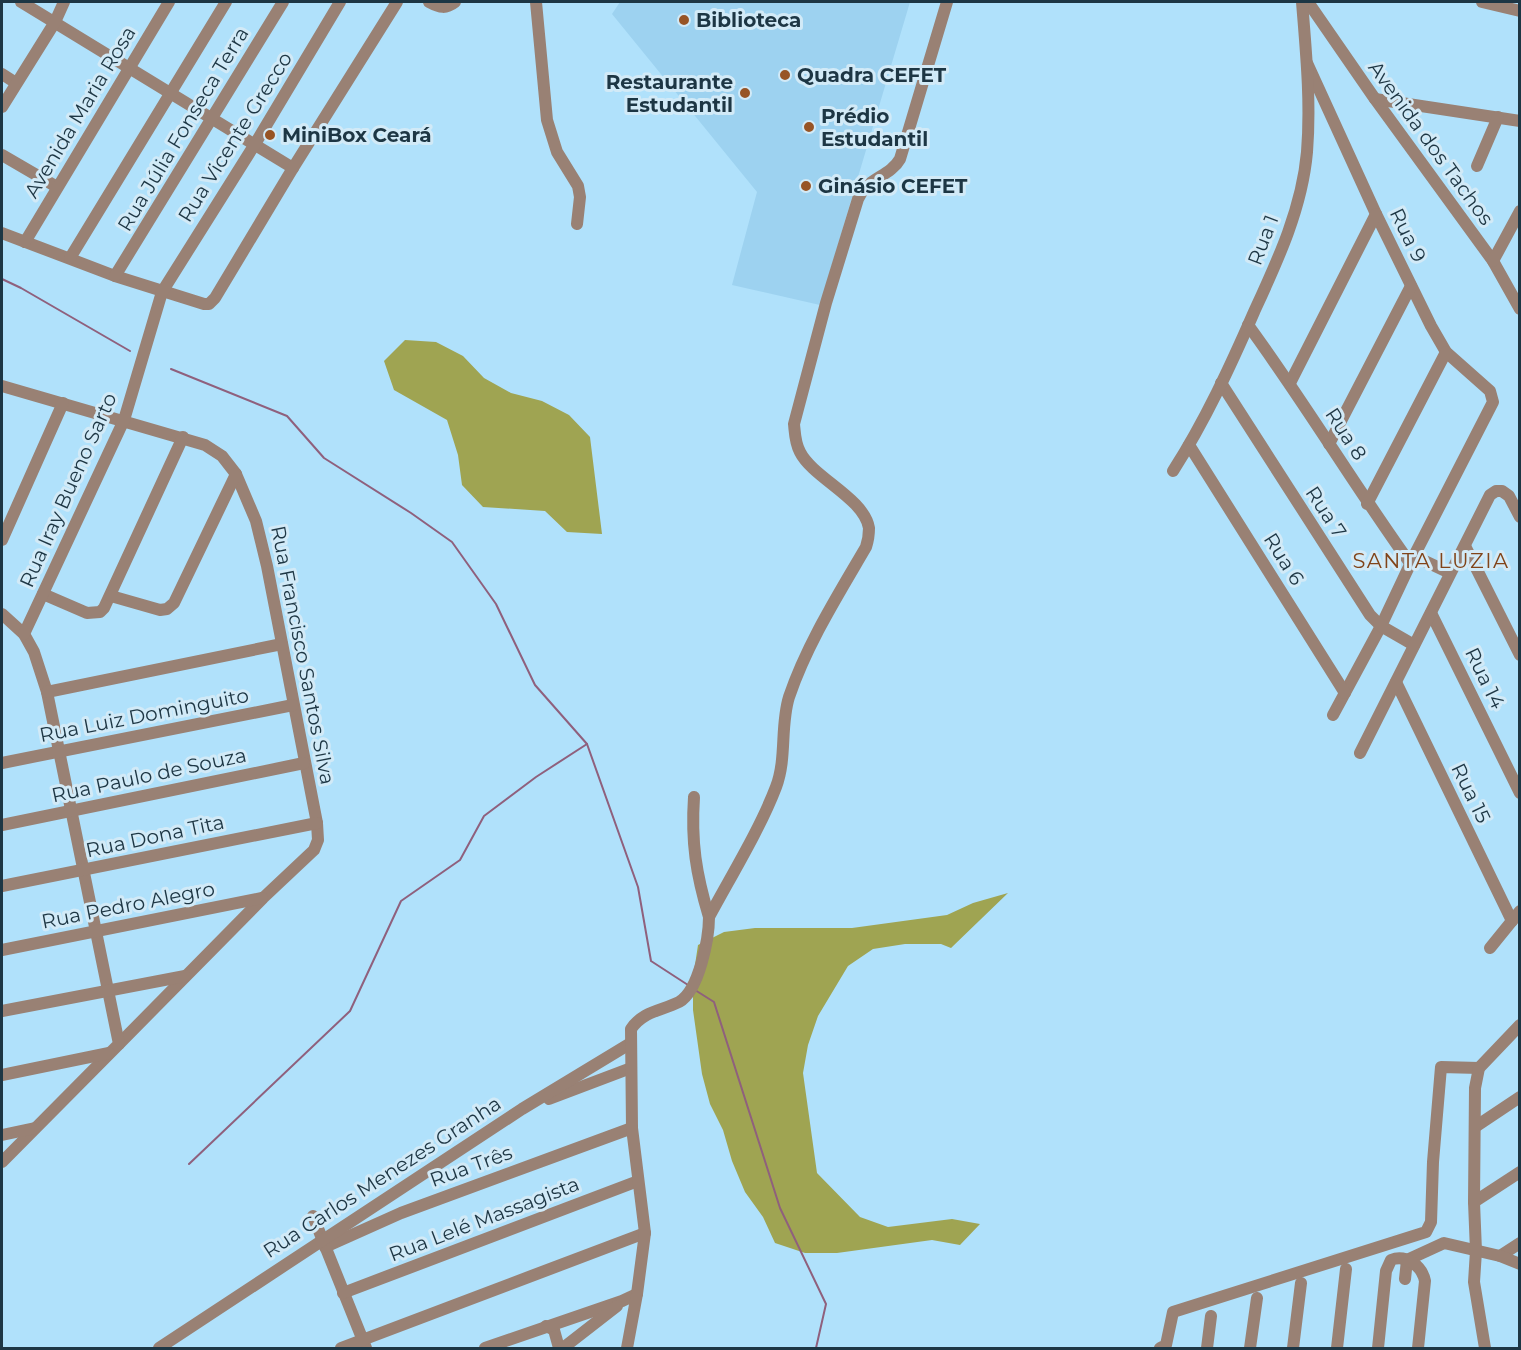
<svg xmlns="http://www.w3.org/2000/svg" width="1521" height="1350" viewBox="0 0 1521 1350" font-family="Montserrat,sans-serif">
	<rect width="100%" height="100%" fill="#b0e1fb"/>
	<!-- built -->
	<path fill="#9dd2f0" d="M 620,2 L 910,2 L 820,305 L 732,285 L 757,192 L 612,14 Z"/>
	<!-- forest -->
	<g fill="#9fa452">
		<path d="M 405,340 L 436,342 L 463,356 L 484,378 L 511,393 L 542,401 L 569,415 L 590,437 L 602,534 L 567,532 L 545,511 L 483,507 L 462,485 L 458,455 L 447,420 L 394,390 L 384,361 Z"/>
		<path d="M 1008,893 L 951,948 L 941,944 L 905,944 L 873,949 L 848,966 L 818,1016 L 808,1045 L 803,1073 L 817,1173 L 860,1217 L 888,1227 L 952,1219 L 980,1224 L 960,1245 L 932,1240 L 837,1253 L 805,1253 L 775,1243 L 763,1217 L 745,1192 L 732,1161 L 723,1130 L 710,1104 L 702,1074 L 693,1010 L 693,978 L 698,945 L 724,932 L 755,928 L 852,928 L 947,915 L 973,903 Z"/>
	</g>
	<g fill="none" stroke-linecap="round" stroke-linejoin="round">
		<!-- stream -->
		<g stroke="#8f607d" stroke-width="2">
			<path d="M 2,279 L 21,288 L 130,351"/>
			<path d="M 171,369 L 287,416 L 324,458 L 411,513 L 452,542 L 496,604 L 535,685 L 587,744 L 638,887 L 651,961 L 688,985"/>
			<path d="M 695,990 L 714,1002 L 780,1208 L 826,1304 L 816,1348"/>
			<path d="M 189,1164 L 350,1011 L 401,901 L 460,860 L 484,816 L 536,777 L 587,744"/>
		</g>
		<!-- minor -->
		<g stroke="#998174" stroke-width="12">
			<path d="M 21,2 L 293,168"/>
			<path d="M 429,2 C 440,8 446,9 455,2"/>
			<path d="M 536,2 L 547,120 L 557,152 L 578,186 L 580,197 L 577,224"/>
			<path d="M 1308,2 L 1375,99 L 1493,261 L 1520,309"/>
			<path d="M 1482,2 L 1520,11"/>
			<path d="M 1307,63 L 1376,214 L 1431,326 L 1446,352 L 1490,391 L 1493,402 L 1414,556 L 1381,626 L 1333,715"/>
			<path d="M 2,74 L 16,83"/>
			<path d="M 1375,99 L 1520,121"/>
			<path d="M 2,107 L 55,22 L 64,2"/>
			<path d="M 2,155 L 57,187"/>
			<path d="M 1477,166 L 1498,117"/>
			<path d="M 2,233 L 115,276 L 204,304 L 209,304 L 215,298 L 293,168 L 397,2"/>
			<path d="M 25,242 L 169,2"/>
			<path d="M 70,258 L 226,2"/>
			<path d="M 1493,261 L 1520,211"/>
			<path d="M 115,276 L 283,2"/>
			<path d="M 1248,325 C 1305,403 1354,485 1410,563"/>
			<path d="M 1221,383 L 1370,615 L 1381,626 L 1414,645"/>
			<path d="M 1290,383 L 1376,214"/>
			<path d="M 2,386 L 205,445 L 222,456 L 236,474 L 256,521 L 267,566 L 317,823 L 318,840 L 314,850 L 263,898 L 119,1044"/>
			<path d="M 1329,444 L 1411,286"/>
			<path d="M 1189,445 L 1345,693"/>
			<path d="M 1173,471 C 1205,421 1230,367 1254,312 C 1277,262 1302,209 1307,152 C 1311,102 1306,52 1302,2"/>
			<path d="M 1367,504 L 1446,352"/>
			<path d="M 2,540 L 63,403"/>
			<path d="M 1465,546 L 1520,655"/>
			<path d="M 1414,556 L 1450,573"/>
			<path d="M 43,594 L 87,613 L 100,612 L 104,608 L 183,437"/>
			<path d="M 111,596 L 160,610 L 167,609 L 174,603 L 236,474"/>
			<path d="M 1431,613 L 1520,793"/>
			<path d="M 2,614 L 24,634 L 34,652 L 47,692 L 119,1044 L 2,1162"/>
			<path d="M 24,634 L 124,420 L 162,292 L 255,144 L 340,2"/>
			<path d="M 1396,682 L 1512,921"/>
			<path d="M 47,692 L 282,644"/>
			<path d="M 1360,753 L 1490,495 L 1496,491 L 1502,491 L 1509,496 L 1520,517"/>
			<path d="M 2,763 L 293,705"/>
			<path d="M 694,797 C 691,842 696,874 709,917"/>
			<path d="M 2,825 L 304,763"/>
			<path d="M 2,886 L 317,823"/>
			<path d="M 1490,948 L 1520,911"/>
			<path d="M 2,950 L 262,898"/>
			<path d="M 2,1011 L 185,976"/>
			<path d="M 2,1075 L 109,1053"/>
			<path d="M 549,1099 L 631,1068"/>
			<path d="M 1475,1127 L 1520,1097"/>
			<path d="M 2,1135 L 35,1128"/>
			<path d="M 1474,1202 L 1520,1172"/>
			<path d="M 313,1216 L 366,1348"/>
			<path d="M 325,1247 L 401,1213 L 632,1128"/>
			<path d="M 1500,1256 L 1520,1243"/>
			<path d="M 1405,1279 L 1407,1260 L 1444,1243 L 1500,1256 L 1520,1264"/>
			<path d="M 343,1293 L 638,1181"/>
			<path d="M 546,1326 L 554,1330 L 559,1348"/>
			<path d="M 159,1348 L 522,1109 L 631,1043"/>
			<path d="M 341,1348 L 645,1233"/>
			<path d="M 485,1348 L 622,1301 L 637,1294"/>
			<path d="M 563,1348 L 617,1306"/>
			<path d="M 627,1348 L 637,1294 L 645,1233 L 632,1128 L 631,1029 C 643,1011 661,1011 679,1002 C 699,991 709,938 709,917 C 731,876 760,829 776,787 C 787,758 780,726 789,697 C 807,644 838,595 866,547 C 868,541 869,534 869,528 C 864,498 813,478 800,452 C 795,443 795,434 794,424 L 826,303 L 858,199 C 866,178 890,177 900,159 L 947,2"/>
			<path d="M 1160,1348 L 1166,1345 L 1173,1312 L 1426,1232 L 1431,1222 L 1433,1162 L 1441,1067 L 1479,1068"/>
			<path d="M 1207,1348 L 1211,1316"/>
			<path d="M 1250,1348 L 1257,1298"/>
			<path d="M 1293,1348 L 1301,1283"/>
			<path d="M 1337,1348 L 1346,1269"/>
			<path d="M 1378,1348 L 1386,1271 L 1391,1260 C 1406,1254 1422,1266 1425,1281 L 1418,1348"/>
			<path d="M 1485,1348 L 1474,1282 L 1476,1251 L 1474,1202 L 1475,1088 L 1479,1068 L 1520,1025"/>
		</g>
	</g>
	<!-- markers -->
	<g fill="#975425" stroke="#d2eaf7" stroke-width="2">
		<circle cx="684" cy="20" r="6"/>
		<circle cx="785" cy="75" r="6"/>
		<circle cx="745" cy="93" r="6"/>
		<circle cx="809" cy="127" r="6"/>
		<circle cx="270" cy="135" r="6"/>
		<circle cx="806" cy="186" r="6"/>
	</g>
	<g text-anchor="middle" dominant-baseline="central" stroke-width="6" stroke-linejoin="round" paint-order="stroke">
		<!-- poi labels -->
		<g font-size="20" font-weight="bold" fill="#1d3644" stroke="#d2eaf7" text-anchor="start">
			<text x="696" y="20">Biblioteca</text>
			<text x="797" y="75">Quadra CEFET</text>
			<text x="733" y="82" text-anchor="end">Restaurante<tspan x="733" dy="23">Estudantil</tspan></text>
			<text x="821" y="116">Prédio<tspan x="821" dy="23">Estudantil</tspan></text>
			<text x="282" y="135">MiniBox Ceará</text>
			<text x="818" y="186">Ginásio CEFET</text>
		</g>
		<!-- street labels -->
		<g font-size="20" fill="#1d3644" stroke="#d2eaf7">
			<text transform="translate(80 112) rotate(-59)">Avenida Maria Rosa</text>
			<text transform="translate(183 129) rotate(-59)">Rua Júlia Fonseca Terra</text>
			<text transform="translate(235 137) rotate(-58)">Rua Vicente Grecco</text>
			<text transform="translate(1431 143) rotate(54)">Avenida dos Tachos</text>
			<text transform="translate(1408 235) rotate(64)">Rua 9</text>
			<text transform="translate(1263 240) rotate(-69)">Rua 1</text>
			<text transform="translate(1346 434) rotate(57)">Rua 8</text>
			<text transform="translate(68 490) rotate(-66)">Rua Iray Bueno Sarto</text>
			<text transform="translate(1326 512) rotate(57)">Rua 7</text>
			<text transform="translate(1284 559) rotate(58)">Rua 6</text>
			<text transform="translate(303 655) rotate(79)">Rua Francisco Santos Silva</text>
			<text transform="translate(1485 678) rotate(64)">Rua 14</text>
			<text transform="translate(144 715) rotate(-11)">Rua Luiz Dominguito</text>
			<text transform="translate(149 775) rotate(-12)">Rua Paulo de Souza</text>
			<text transform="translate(1471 793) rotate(64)">Rua 15</text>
			<text transform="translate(155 836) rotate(-12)">Rua Dona Tita</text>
			<text transform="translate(128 905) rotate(-11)">Rua Pedro Alegro</text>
			<text transform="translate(471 1166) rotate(-20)">Rua Três</text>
			<text transform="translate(382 1177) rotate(-33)">Rua Carlos Menezes Granha</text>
			<text transform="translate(484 1219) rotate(-21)">Rua Lelé Massagista</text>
		</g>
		<!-- neighbourhood labels -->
		<g font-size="21" letter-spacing="1.5" fill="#814419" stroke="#d2eaf7">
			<text x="1431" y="560">SANTA LUZIA</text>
		</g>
	</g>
	<!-- border -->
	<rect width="1521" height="1350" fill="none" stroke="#1d3644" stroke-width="6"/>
</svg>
